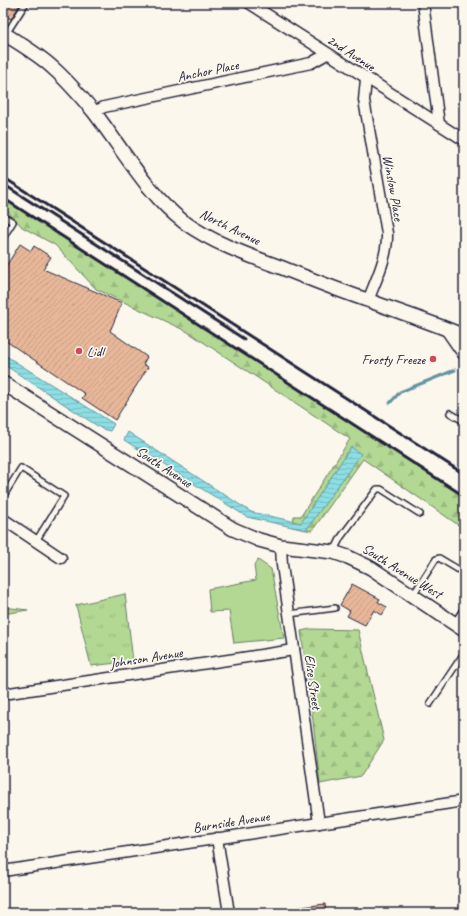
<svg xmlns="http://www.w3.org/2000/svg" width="467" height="916" viewBox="0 0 467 916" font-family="Caveat,sans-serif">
	<defs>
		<pattern id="forest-firs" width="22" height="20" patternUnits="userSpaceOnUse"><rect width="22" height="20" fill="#b3d893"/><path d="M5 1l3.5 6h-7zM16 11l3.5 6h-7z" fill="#9ab980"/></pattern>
		<pattern id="park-tufts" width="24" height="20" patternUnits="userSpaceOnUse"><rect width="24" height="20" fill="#b3d893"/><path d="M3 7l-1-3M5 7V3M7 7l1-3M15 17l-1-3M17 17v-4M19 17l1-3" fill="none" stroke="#9ab980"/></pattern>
		<pattern id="water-rules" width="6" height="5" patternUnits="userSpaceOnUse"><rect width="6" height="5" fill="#8cdee4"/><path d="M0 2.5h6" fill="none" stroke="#78bec4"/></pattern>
		<pattern id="building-hatch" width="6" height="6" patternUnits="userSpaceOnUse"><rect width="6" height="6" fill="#e8b799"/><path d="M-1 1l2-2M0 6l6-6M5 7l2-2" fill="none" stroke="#c79d85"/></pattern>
	</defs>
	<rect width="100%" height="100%" fill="#fbf7ec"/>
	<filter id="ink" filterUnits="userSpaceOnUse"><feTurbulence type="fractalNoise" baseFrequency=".025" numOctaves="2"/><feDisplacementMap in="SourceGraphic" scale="8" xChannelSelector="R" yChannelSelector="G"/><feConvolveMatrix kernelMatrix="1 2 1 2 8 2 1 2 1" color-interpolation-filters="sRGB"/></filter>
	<g filter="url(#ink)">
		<!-- green -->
		<path fill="#b3d893" stroke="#6a7d67" d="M 258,560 L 271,569 L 284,638 L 234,643 L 229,611 L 210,612 L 208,589 L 256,580 L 254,565 Z"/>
		<!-- forest -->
		<g fill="url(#forest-firs)" stroke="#6a7d67">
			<path d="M 3,198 L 464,496 L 464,529 L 363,459 L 312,531 L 292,527 L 294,516 L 301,516 L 350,439 L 188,332 L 96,289 L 55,245 L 22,227 L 3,206 Z"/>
			<path d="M 3,607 L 28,610 L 3,614 Z"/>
			<path d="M 310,629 L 358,630 L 384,740 L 361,776 L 320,784 L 311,703 L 301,631 Z"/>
		</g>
		<!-- park -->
		<path fill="url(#park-tufts)" stroke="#6a7d67" d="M 125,594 L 133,661 L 91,666 L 76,605 Z"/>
		<!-- water -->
		<g fill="url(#water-rules)" stroke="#6293a0">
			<path d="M 3,354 L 114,424 L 110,431 L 102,429 L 3,364 Z"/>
			<path d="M 128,432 L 251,512 L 301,523 L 351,447 L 361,454 L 306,530 L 247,517 L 124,440 Z"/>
		</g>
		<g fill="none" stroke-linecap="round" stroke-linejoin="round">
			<!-- stream -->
			<path stroke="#6293a0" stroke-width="3" d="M 390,403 L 400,392 L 455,370"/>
		</g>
		<!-- building -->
		<g fill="url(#building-hatch)" stroke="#22223b">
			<path d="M 3,3 L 21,3 L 11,19 L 3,15 Z"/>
			<path d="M 20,244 L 31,251 L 34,246 L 51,257 L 43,269 L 122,303 L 110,331 L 147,357 L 143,364 L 148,367 L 115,420 L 82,398 L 85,394 L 3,339 L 3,271 Z"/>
			<path d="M 352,584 L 380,599 L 378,602 L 387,607 L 382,615 L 374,610 L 365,625 L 347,616 L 350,611 L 340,605 Z"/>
			<path d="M 325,904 L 326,913 L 296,913 L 295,908 Z"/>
		</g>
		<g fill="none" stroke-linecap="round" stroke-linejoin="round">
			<!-- service casing -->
			<g stroke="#22223b" stroke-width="8">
				<g id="service">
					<path d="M 6,34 L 26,3"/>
					<path d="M 3,216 L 13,222 L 3,238"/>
					<path d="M 450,413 L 460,419 L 464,420"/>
					<path d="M 3,497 L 21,468 L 64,496 L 36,541"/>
					<path d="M 334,551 L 341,537 L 377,489 L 381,489 L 420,514"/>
					<path d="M 413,595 L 436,559 L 439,558 L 459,570 L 462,570 L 464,566"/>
					<path d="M 289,614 L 335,608"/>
					<path d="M 455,622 L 464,608"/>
					<path d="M 430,704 L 464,653"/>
				</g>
			</g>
			<!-- minor casing -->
			<g stroke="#22223b" stroke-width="13">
				<g id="minor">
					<path d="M 249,3 L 464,140"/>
					<path d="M 423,3 L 439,124"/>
					<path d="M 366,79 L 364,100 L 387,233 C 388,257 376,279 368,301"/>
					<path d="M 94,112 L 104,107 L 311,63 L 327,54"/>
					<path d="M 3,519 L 61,558"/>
					<path d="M 281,546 L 282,565 L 319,823"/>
					<path d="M 3,694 L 294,650"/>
					<path d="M 217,838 L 229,913"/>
					<path d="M 3,871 L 464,801"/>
				</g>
			</g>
			<!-- secondary casing -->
			<g stroke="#22223b" stroke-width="16">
				<g id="secondary">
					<path d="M 3,33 C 20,44 38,54 53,68 C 68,81 81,97 94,112 C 121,147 149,196 184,222 C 213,243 247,255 280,267 C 310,279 340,291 370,301 C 402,313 434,323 464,336"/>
					<path d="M 448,330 L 464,353"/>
					<path d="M 3,383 L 233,529 L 259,540 L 281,546 L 333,552 L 348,557 L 371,568 L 464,630"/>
				</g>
			</g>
			<!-- service -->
			<use href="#service" stroke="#fbf7ec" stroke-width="5"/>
			<!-- minor -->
			<use href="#minor" stroke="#fbf7ec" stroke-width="10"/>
			<!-- secondary -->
			<use href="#secondary" stroke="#fbf7ec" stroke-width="13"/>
			<!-- rail -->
			<g stroke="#22223b" stroke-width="3">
				<path d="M 3,177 L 464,474"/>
				<path d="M 3,184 L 244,339"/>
				<path d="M 3,198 L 464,496"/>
			</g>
		</g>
	</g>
	<!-- markers -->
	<g fill="#d1495b" stroke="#fbf7ec" stroke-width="1.5">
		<circle cx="79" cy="351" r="4"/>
		<circle cx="433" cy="359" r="4"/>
	</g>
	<g text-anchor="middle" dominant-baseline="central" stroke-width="3.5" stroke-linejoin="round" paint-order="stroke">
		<!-- street labels -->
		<g font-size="14" fill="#22223b" stroke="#fbf7ec">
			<text transform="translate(351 53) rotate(33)">2nd Avenue</text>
			<text transform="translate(208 71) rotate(-12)">Anchor Place</text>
			<text transform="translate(393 188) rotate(80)">Winslow Place</text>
			<text transform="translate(230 227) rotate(26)">North Avenue</text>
			<text transform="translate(164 467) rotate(33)">South Avenue</text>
			<text transform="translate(402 571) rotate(32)">South Avenue West</text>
			<text transform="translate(146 658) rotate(-9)">Johnson Avenue</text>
			<text transform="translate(313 682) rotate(82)">Elise Street</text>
			<text transform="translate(231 822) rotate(-9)">Burnside Avenue</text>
		</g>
		<!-- poi labels -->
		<g font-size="14" fill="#22223b" stroke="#fbf7ec" text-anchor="start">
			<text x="87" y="351">Lidl</text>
			<text x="425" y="359" text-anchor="end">Frosty Freeze</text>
		</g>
	</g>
	<!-- margin -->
	<rect width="467" height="916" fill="none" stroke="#fbf7ec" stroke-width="16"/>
	<rect x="8" y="8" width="451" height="900" fill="none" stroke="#22223b" stroke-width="1.5" filter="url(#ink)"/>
</svg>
